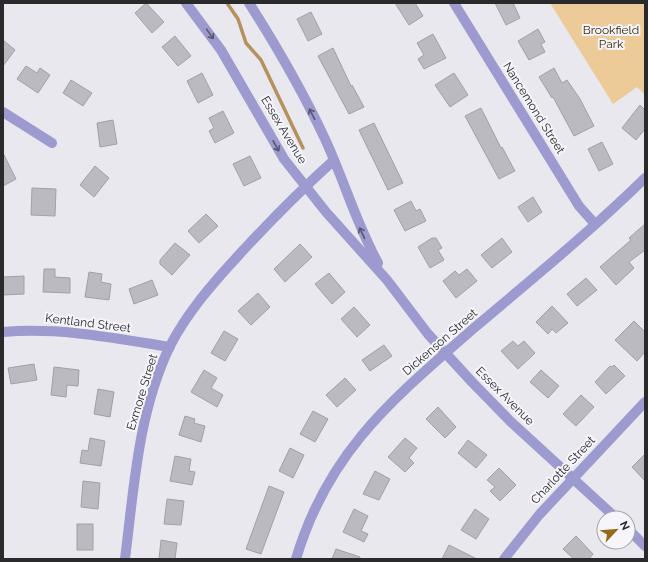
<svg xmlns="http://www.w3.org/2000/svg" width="648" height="562" viewBox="0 0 648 562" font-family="Raleway,sans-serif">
	<rect width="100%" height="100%" fill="#e8e8ee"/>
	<!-- green -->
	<path fill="#eccb99" d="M 550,3 L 645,3 L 645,95 L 637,87 L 613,104 Z"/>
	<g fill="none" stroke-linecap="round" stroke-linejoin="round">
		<!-- stream -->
		<path stroke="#b5925d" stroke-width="3.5" d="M 227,3 L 238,19 L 246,43 L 261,60 L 303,148"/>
	</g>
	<!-- building -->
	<g fill="#babac0" stroke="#a0a0a6">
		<path d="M 146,3 L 164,22 L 152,33 L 135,13 Z"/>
		<path d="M 395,3 L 415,3 L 423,16 L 409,25 Z"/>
		<path d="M 495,3 L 513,3 L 520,18 L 506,25 Z"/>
		<path d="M 311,12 L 322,34 L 308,41 L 297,19 Z"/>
		<path d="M 538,29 L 545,42 L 541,44 L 545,52 L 529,60 L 518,41 Z"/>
		<path d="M 433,34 L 446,58 L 424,69 L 418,59 L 424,55 L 417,43 Z"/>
		<path d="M 175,36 L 191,56 L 178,66 L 162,47 Z"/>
		<path d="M 3,40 L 15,50 L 3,66 Z"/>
		<path d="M 333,48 L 351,86 L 352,85 L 364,107 L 349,114 L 318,56 Z"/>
		<path d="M 26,66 L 37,73 L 40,68 L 50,75 L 38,93 L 17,79 Z"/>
		<path d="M 554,68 L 562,83 L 567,80 L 580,99 L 594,126 L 574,136 L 553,97 L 552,98 L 539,77 Z"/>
		<path d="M 202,73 L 213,95 L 198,103 L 187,81 Z"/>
		<path d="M 454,73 L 468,95 L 450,107 L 435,85 Z"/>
		<path d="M 71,80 L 92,93 L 83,106 L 63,93 Z"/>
		<path d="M 640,105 L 645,110 L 645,129 L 636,140 L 622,128 Z"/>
		<path d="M 481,108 L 501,148 L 502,147 L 515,171 L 499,179 L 465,116 Z"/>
		<path d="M 223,111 L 234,133 L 215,143 L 209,131 L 214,128 L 209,118 Z"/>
		<path d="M 113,120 L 117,144 L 100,147 L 97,123 Z"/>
		<path d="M 374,123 L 403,183 L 388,190 L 359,130 Z"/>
		<path d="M 602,142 L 613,164 L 599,171 L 588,149 Z"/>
		<path d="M 3,153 L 16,179 L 3,186 Z"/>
		<path d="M 250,156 L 261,178 L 244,186 L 233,164 Z"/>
		<path d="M 95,166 L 109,178 L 94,197 L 80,185 Z"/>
		<path d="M 32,188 L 56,189 L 55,216 L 31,215 Z"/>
		<path d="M 533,197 L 542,212 L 528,222 L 518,207 Z"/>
		<path d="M 411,201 L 416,211 L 420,209 L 426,221 L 405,231 L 394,210 Z"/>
		<path d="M 206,214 L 218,226 L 199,243 L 188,231 Z"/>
		<path d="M 645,224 L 645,250 L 629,262 L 634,268 L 616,285 L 600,267 L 631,240 L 629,238 Z"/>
		<path d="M 432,238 L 436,238 L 442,248 L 438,250 L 444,260 L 430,268 L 418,247 Z"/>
		<path d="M 502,238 L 512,252 L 492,268 L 481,255 Z"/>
		<path d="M 175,243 L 190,255 L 172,275 L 160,264 L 160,260 Z"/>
		<path d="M 300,244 L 312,257 L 285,282 L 274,269 Z"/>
		<path d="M 44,269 L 55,269 L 55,277 L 70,278 L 70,293 L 43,292 Z"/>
		<path d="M 467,269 L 477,281 L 456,298 L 443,281 L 455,271 L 459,275 Z"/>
		<path d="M 89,272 L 102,274 L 101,282 L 111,284 L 109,300 L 85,297 Z"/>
		<path d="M 329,273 L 345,292 L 332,304 L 315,284 Z"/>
		<path d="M 24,276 L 24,294 L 3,295 L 3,277 Z"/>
		<path d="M 586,278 L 597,290 L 577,306 L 567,294 Z"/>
		<path d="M 152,280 L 158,295 L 134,304 L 129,289 Z"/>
		<path d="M 258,293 L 270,307 L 251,325 L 238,311 Z"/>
		<path d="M 552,306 L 568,323 L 556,333 L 552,329 L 548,334 L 536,322 Z"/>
		<path d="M 354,307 L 370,325 L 357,337 L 341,319 Z"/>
		<path d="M 634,321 L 645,332 L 645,352 L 637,361 L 615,340 Z"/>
		<path d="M 224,331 L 238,339 L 225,361 L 211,353 Z"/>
		<path d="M 513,341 L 518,346 L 524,341 L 535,353 L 518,369 L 501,351 Z"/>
		<path d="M 384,345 L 392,356 L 370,371 L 362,360 Z"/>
		<path d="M 34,364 L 37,380 L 11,384 L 8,368 Z"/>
		<path d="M 614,365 L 625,376 L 606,394 L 595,382 L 610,366 L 612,367 Z"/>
		<path d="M 54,367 L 79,370 L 78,386 L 67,385 L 66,397 L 51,395 Z"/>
		<path d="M 204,370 L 217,378 L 211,388 L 223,395 L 217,407 L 191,392 Z"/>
		<path d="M 541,370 L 559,386 L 548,398 L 530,382 Z"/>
		<path d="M 345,378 L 356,390 L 337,407 L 326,395 Z"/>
		<path d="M 98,389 L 114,392 L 110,417 L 94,414 Z"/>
		<path d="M 581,395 L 594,407 L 576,426 L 563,414 Z"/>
		<path d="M 438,407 L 456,427 L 445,438 L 426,419 Z"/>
		<path d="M 313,411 L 328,419 L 315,442 L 300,434 Z"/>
		<path d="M 185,416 L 195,419 L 194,423 L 205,426 L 201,442 L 179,435 Z"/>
		<path d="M 90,438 L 105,441 L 101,466 L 80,463 L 82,450 L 88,451 Z"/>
		<path d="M 405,438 L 417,448 L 409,458 L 414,463 L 405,472 L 388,457 Z"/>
		<path d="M 468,440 L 487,455 L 476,468 L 458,453 Z"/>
		<path d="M 290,448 L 304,455 L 293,478 L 279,471 Z"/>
		<path d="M 645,454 L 645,481 L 632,467 Z"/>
		<path d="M 175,456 L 191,459 L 189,471 L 195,472 L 192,485 L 170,481 Z"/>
		<path d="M 499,468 L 516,485 L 500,501 L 490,491 L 495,487 L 487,480 Z"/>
		<path d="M 375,471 L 390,479 L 379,500 L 363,494 Z"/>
		<path d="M 83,481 L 100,483 L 98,509 L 81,507 Z"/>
		<path d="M 269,486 L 284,492 L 261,554 L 246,549 Z"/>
		<path d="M 167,499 L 184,501 L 181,525 L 164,524 Z"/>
		<path d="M 354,509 L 368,516 L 361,531 L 368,534 L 364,542 L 343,532 Z"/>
		<path d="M 475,509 L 489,519 L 476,539 L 461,530 Z"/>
		<rect x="77" y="524" width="16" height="26"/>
		<path d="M 576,536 L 593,554 L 589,559 L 574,559 L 563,549 Z"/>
		<path d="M 161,540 L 177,543 L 175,559 L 159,559 Z"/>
		<path d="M 449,545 L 477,559 L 442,559 Z"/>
		<path d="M 336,549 L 360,557 L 360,559 L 332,559 Z"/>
	</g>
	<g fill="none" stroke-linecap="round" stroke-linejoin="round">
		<!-- minor -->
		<g stroke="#9c9acf" stroke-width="10">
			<path d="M 186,3 L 221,50 L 284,159 L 326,212 L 387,280 L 428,334 L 472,382 L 510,421 L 616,518"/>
			<path d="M 249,3 C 277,47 303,92 325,139 C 344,180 356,223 378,263"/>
			<path d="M 454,3 L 579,206 L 595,224"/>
			<path d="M 3,112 L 52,143"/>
			<path d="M 3,332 C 59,327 114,338 170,347"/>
			<path d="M 628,529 L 645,546"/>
			<path d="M 125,559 C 134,488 138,412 170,346 C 187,313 212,284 237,257 C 268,223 300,191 334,160"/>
			<path d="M 296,559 C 328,451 393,399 474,328 C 532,279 591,231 645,178"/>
			<path d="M 504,559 L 539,515 L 645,402"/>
		</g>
	</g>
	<!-- one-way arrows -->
	<defs><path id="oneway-shaft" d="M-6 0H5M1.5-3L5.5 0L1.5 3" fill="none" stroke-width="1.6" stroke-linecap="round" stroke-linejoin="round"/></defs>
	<g stroke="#58576e">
		<use href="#oneway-shaft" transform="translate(210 34) rotate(55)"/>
		<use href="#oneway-shaft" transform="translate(312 114) rotate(-117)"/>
		<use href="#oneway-shaft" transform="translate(276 146) rotate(61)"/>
		<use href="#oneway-shaft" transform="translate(362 233) rotate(-115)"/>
	</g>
	<g text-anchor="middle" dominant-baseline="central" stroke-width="4" stroke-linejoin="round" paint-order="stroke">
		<!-- park labels -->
		<g font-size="12" fill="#3b2805" stroke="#f5f5fb">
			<text x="611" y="30">Brookfield<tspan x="611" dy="14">Park</tspan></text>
		</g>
		<!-- street labels -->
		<g font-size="12" fill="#2a2a2d" stroke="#f5f5fb">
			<text transform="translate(534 108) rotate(58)">Nancemond Street</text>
			<text transform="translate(284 130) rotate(59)">Essex Avenue</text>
			<text transform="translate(88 323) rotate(7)">Kentland Street</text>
			<text transform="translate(440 342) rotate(-41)">Dickenson Street</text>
			<text transform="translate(142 392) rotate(-73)">Exmore Street</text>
			<text transform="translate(505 396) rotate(45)">Essex Avenue</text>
			<text transform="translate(563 470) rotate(-47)">Charlotte Street</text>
		</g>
	</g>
	<!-- border -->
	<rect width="648" height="562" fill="none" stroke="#2a2a2d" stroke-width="8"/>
	<!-- north arrow -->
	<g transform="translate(616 530) rotate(64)"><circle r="19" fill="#f5f5fb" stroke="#a4a4a9"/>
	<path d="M0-3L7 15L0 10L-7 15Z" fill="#976b18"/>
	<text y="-6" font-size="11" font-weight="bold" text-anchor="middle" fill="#2a2a2d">N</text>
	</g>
</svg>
